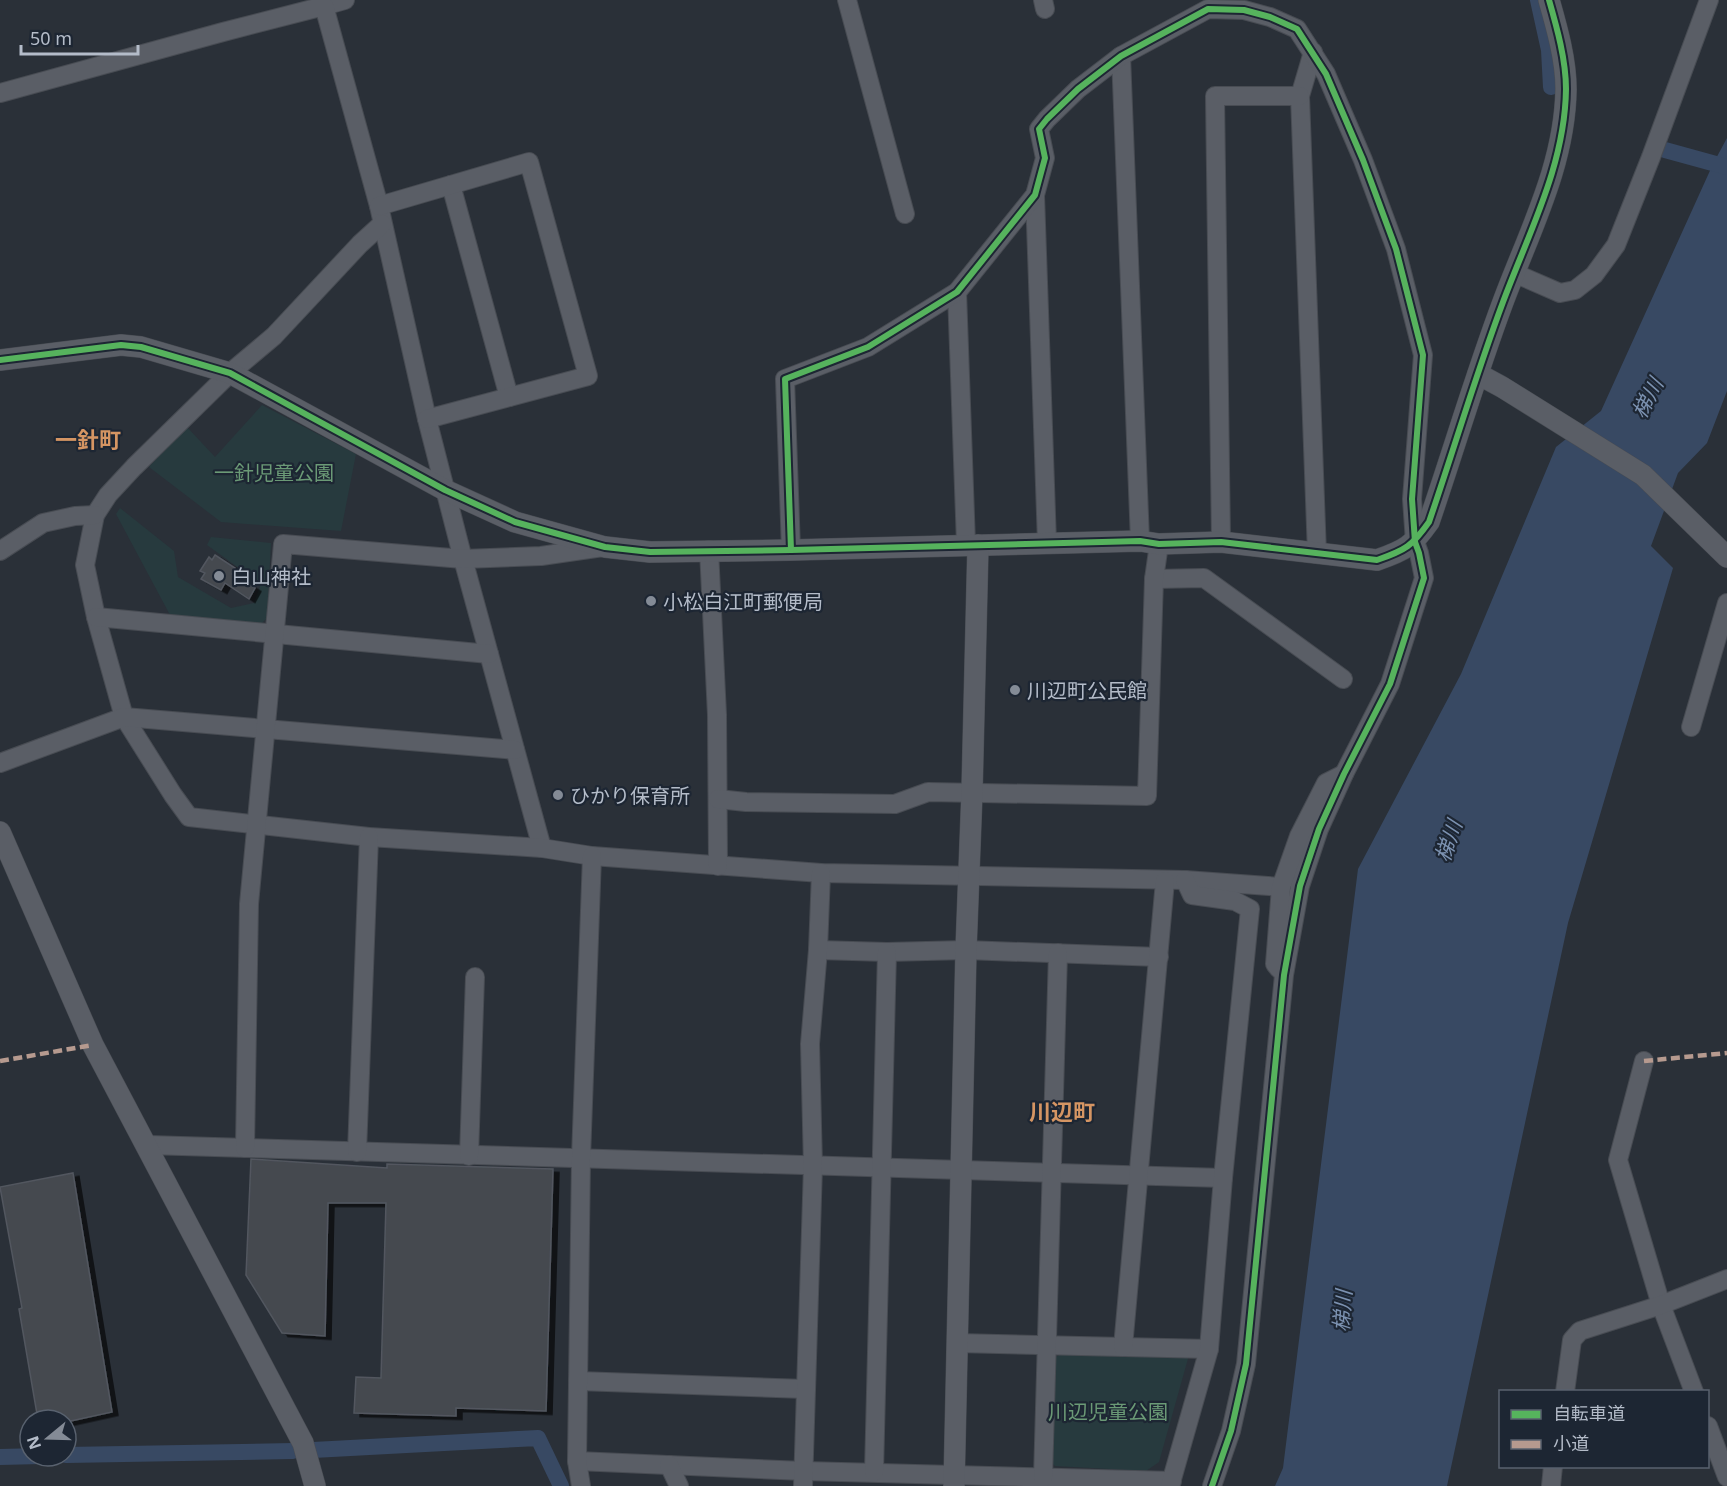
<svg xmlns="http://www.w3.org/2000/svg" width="1727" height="1486" viewBox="0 0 1727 1486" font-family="'Noto Sans','Noto Sans JP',sans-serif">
	<defs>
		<filter id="shadow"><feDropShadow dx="6" dy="3.5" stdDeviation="0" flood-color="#0009"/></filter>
	</defs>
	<rect width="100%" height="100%" fill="#2a3038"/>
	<!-- green -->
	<g fill="#273a3e">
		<path d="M 262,405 L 356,454 L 341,531 L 221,522 L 149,467 L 186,426 L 215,457 Z"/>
		<path d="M 120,508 L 174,551 L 178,577 L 231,608 L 254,603 L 261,584 L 207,545 L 211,537 L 271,543 L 267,618 L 258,627 L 170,615 L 116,514 Z"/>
		<path d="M 1066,1352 L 1189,1355 L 1159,1462 L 1146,1471 L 1055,1466 L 1048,1459 L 1051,1359 Z"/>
	</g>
	<!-- water -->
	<path fill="#384963" d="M 1727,138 L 1727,391 L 1707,443 L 1678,473 L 1651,546 L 1673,568 L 1568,923 L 1447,1486 L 1275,1486 L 1283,1468 L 1358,869 L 1461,674 L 1556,447 L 1601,411 L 1713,164 Z"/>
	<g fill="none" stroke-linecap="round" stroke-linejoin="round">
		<!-- canal -->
		<g stroke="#384963" stroke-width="16">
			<path d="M 1538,0 L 1549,50 L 1551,87"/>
			<path d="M 1665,150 L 1727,167"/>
			<path d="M 313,1450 L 538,1438 L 561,1486"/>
			<path d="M 66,1455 L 293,1451"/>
			<path d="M 0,1457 L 41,1456"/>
		</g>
	</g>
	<!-- building -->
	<g fill="#444950" stroke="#52575f" stroke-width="1.5" filter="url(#shadow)">
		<path d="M 215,555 L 235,568 L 232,574 L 255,588 L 249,599 L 225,583 L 221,590 L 201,579 L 205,573 L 200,571 L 209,557 L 212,560 Z"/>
		<path d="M 251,1159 L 387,1168 L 387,1164 L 553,1169 L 546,1411 L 456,1408 L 456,1416 L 354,1413 L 356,1377 L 381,1378 L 386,1203 L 328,1203 L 325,1336 L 282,1333 L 246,1275 Z"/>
		<path d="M 73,1173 L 112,1412 L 66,1422 L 66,1420 L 38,1420 L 19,1309 L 22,1308 L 0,1187 Z"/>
	</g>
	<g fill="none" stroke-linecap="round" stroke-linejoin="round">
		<!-- minor casing -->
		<g stroke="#484c53" stroke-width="20">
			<g id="minor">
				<path d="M 847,0 L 905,214"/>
				<path d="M 1043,0 L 1045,9"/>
				<path d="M 324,6 L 345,0"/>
				<path d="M 1313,52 L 1300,96 L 1317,554"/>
				<path d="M 1121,56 L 1140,541"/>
				<path d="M 0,93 L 223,32 L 324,6 L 379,206 L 427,419 L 463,559 L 542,848"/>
				<path d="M 451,185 L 509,397"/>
				<path d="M 1035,195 L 1047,543"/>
				<path d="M 379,206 L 529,162 L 588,376 L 427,419"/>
				<path d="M 382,224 L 360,244 L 274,336 L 230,373 L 134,467 L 108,495 L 95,515 L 85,565 L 96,617 L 124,717 L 173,795 L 189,817 L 369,837 L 542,848 L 592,856 L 821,873 L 1185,880 L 1281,887"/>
				<path d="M 1514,273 L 1560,293 L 1575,290 L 1594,275 L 1616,245 L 1651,157 L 1709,0"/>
				<path d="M 957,292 L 966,544"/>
				<path d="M 1221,542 L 1215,96 L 1300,96"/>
				<path d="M 709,550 L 717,715 L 718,866"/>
				<path d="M 791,550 L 785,379 L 868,347 L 957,292 L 1035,195 L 1045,158 L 1039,129 L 1047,119 L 1078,89 L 1121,56 L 1208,9 L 1244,10 L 1270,17 L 1297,29 L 1326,74 L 1363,160 L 1396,249 L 1423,355 L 1412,499 L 1415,542 L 1419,553 L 1424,578 L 1390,684 L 1344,774 L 1319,829 L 1300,886 L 1284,975 L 1246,1364 L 1231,1431 L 1212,1486"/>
				<path d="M 0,551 L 43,523 L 75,516 L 95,515"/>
				<path d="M 1154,579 L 1204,578 L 1343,679"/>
				<path d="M 96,617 L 489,654"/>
				<path d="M 1691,727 L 1727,603"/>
				<path d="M 0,763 L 124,717 L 515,750"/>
				<path d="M 718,799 L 746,802 L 895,804 L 928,792 L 1147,796 L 1154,579 L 1159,544"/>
				<path d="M 818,950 L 887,952 L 966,950 L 1159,957"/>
				<path d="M 1279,969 L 1275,964 L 1281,887 L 1299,836 L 1326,783 L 1344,774"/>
				<path d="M 1644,1061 L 1618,1160 L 1661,1305 L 1694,1392"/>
				<path d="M 148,1145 L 1223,1178"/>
				<path d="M 245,1148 L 249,904 L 283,544 L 463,559 L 541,556 L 603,547"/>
				<path d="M 357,1152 L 369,837"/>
				<path d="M 469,1156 L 475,977"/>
				<path d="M 957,1343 L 1209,1349"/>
				<path d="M 1123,1347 L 1165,881"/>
				<path d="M 578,1381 L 805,1389"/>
				<path d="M 1565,1392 L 1572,1340 L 1580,1331 L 1661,1305 L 1727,1279"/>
				<path d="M 1708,1426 L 1727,1477"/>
				<path d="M 577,1461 L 804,1471 L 1172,1481"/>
				<path d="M 669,1465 L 679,1486"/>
				<path d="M 874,1472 L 887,952"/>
				<path d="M 1043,1478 L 1058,953"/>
				<path d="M 581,1486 L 577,1461 L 581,1158 L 592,856"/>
				<path d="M 803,1486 L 813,1166 L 810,1044 L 818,950 L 821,873"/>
				<path d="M 1170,1486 L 1209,1349 L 1223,1178 L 1250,909 L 1235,901 L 1192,895 L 1185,880"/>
				<path d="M 1551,1486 L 1553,1466"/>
			</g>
		</g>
		<!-- tertiary casing -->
		<g stroke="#484c53" stroke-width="22">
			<g id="tertiary">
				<path d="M 0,360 L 121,345 L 141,347 L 230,373 L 445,490 L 515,522 L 605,547 L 650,552 L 791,550 L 1140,541 L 1159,544 L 1221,542 L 1377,560 C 1406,550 1412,546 1429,522 C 1454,449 1476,374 1503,302 C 1529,232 1565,165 1566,89 C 1566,60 1557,28 1549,0"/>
				<path d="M 1478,374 L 1502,387 L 1643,475 L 1727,557"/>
				<path d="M 0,832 L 93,1045 L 303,1443 L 315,1486"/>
				<path d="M 954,1486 L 966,950 L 972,792 L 978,545"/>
			</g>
		</g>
		<!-- minor -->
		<use href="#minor" stroke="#5a5e66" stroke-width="18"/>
		<!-- tertiary -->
		<use href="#tertiary" stroke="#5a5e66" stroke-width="21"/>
		<!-- quiet -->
		<g stroke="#b69a8f" stroke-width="4.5" stroke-dasharray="9 4.5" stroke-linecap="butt">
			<path d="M 0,1061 L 93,1045"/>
			<path d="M 1644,1061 L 1727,1053"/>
		</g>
		<!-- cycleway casing -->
		<g stroke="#1d2633" stroke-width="10">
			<g id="cycleway">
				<path d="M 0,360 L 121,345 L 141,347 L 230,373 L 445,490 L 515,522 L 605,547 L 650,552 L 791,550 L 1140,541 L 1159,544 L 1221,542 L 1377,560 C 1406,550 1412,546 1429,522 C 1454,449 1476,374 1503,302 C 1529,232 1565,165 1566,89 C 1566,60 1557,28 1549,0"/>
				<path d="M 791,550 L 785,379 L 868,347 L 957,292 L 1035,195 L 1045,158 L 1039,129 L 1047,119 L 1078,89 L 1121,56 L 1208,9 L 1244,10 L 1270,17 L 1297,29 L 1326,74 L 1363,160 L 1396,249 L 1423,355 L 1412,499 L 1415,542 L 1419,553 L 1424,578 L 1390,684 L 1344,774 L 1319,829 L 1300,886 L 1284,975 L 1246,1364 L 1231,1431 L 1212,1486"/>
			</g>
		</g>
		<!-- cycleway -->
		<use href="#cycleway" stroke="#56b35d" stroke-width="6"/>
	</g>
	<!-- markers -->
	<g fill="#848b96" stroke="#1d2633" stroke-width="2">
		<circle cx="219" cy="576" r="6"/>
		<circle cx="651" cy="601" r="6"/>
		<circle cx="1015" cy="690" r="6"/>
		<circle cx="558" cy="795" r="6"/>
	</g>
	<g text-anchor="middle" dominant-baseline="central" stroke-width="4.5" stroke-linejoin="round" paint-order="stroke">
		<!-- park labels -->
		<g font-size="20" fill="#6b9a76" stroke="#1d2633">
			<text x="274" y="472">一針児童公園</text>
			<text x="1108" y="1411">川辺児童公園</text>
		</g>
		<!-- poi labels -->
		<g font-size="20" fill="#b4bcc9" stroke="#1d2633" text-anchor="start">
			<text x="231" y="576">白山神社</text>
			<text x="663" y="601">小松白江町郵便局</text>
			<text x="1027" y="690">川辺町公民館</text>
			<text x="570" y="795">ひかり保育所</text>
		</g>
		<!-- water labels -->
		<g font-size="21" font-style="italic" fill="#7c92b1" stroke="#1d2633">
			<text transform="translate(1647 398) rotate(-63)">梯川</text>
			<text transform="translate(1448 841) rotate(-71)">梯川</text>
			<text transform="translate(1342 1311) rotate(-86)">梯川</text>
		</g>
		<!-- quarter labels -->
		<g font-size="22" font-weight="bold" fill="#d59563" stroke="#1d2633">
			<text x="88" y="439">一針町</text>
			<text x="1062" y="1111">川辺町</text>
		</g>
	</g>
	<!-- legend -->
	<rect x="1499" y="1390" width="210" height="78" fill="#1d2633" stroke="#59626f" stroke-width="1.5"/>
	<rect x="1511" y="1410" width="30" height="9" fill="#56b35d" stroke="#59626f" stroke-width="1.5"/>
	<text x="1553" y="1420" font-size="18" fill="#b4bcc9">自転車道</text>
	<rect x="1511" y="1440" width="30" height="9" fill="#b69a8f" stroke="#59626f" stroke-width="1.5"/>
	<text x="1553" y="1450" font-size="18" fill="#b4bcc9">小道</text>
	<!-- north arrow -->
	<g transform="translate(48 1438) rotate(251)"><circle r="28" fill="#1d2633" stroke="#59626f" stroke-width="1.5"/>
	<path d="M0-4.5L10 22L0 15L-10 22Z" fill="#848b96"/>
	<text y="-9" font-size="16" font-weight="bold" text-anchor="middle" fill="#b4bcc9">N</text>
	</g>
	<!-- scale -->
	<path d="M21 45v9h117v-9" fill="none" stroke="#b4bcc9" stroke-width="3"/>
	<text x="30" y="45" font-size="18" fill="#b4bcc9" stroke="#1d2633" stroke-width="4.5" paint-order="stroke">50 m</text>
</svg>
